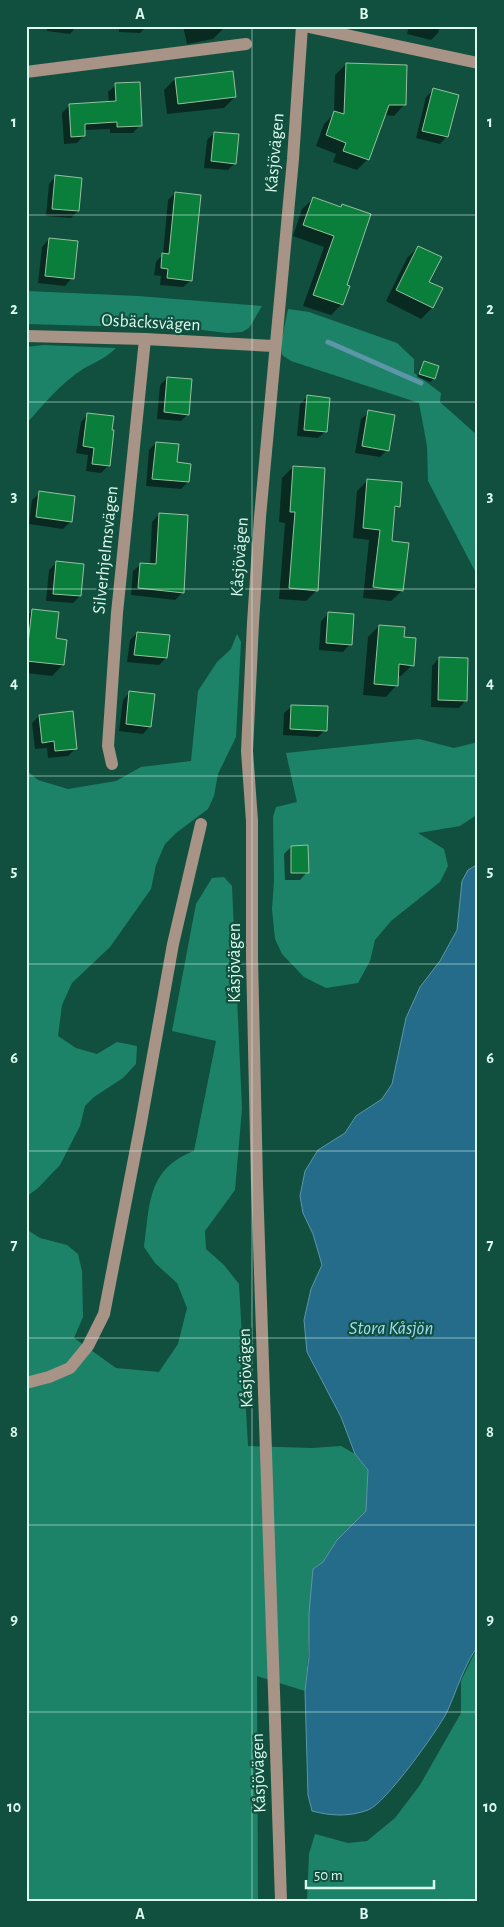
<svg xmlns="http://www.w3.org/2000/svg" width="504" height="1927" viewBox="0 0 504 1927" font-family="'Alegreya Sans',sans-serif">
	<rect width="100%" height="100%" fill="#11503f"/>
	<!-- green -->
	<g fill="#1c8368">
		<path d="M 26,291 L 138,296 L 262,306 L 249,328 L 242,332 L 227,333 L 161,325 L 133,327 L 26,324 Z"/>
		<path d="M 288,309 L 309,312 L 397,343 L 414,359 L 414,373 L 441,393 L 440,402 L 477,435 L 478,577 L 428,481 L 427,446 L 419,403 L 291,361 L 282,355 L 281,344 Z"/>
		<path d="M 44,345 L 116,348 C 106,358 95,362 83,369 C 61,383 44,404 26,424 L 26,347 Z"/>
		<path d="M 237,634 L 241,642 L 236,737 L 218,774 L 214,796 L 208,809 L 176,833 L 165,844 L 156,865 L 151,889 L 110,947 L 72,983 L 62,1005 L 58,1036 L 76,1048 L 97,1054 L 117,1042 L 137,1046 L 136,1064 L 123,1078 L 94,1097 L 85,1106 L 80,1126 L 60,1165 L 38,1188 L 26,1197 L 26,770 L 38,780 L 68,789 L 116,781 L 141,767 L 191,761 L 198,691 L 217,662 L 231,649 Z"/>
		<path d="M 419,739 L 454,748 L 478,742 L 478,814 L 460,826 L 418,833 L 444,849 L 448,866 L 440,882 L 391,921 L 375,940 L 370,961 L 358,983 L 326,988 L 304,977 L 282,954 L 275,939 L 272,909 L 274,881 L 273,817 L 276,807 L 297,802 L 286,753 Z"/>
		<path d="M 224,877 L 232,886 L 242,1109 L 235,1190 L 205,1231 L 206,1249 L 224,1265 L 239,1284 L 248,1446 L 312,1448 L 341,1446 L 355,1454 L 368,1470 L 366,1511 L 337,1540 L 323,1562 L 313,1569 C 309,1610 310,1650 305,1691 L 257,1676 L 258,1901 L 26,1901 L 26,1229 L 40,1238 L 67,1245 L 78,1254 L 82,1271 L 83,1317 L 74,1338 L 116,1368 L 159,1372 L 178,1344 L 187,1308 L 177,1283 L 155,1263 L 144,1247 C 150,1204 147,1169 194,1151 L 216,1041 L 172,1031 L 196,904 L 212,878 Z"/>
		<path d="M 478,1646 L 478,1901 L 307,1901 L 309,1854 L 315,1834 L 348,1843 L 367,1841 L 395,1818 L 420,1785 L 461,1713 L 461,1681 Z"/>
	</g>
	<!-- water -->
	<path fill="#256c8a" stroke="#5c96a8" d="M 478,864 L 478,1646 C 465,1663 456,1692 447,1712 C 438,1730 385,1804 368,1810 C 349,1817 331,1816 312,1811 L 308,1795 L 305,1691 L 309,1657 L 309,1613 L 313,1569 L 323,1562 L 337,1540 L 366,1511 L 368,1470 L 355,1454 L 341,1417 L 307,1352 L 304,1320 L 311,1289 L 322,1265 L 313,1234 L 303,1213 L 300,1196 L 305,1171 L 318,1150 L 345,1133 L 356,1116 L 382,1099 L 392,1084 L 406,1018 L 420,987 L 440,961 L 457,930 L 462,881 L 468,870 Z"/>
	<!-- shadow -->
	<g fill="#0007">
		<path d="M 47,26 L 77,26 L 70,34 L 47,31 Z"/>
		<path d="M 119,26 L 147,26 L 140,33 L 119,32 Z"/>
		<path d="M 183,26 L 224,26 L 224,28 L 213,39 L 187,44 Z"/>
		<path d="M 409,26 L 440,26 L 438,33 L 431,40 L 407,34 Z"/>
		<path d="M 346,64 L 404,105 L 394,116 L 384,115 L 368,159 L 357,170 L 333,162 L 336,154 L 316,146 L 324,124 L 334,114 L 335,75 Z"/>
		<path d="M 175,79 L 235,97 L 224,108 L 167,114 L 164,90 Z"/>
		<path d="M 116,85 L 140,125 L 133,133 L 110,133 L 110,129 L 84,130 L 84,135 L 77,143 L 64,144 L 62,113 L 69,106 L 109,103 L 108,92 Z"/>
		<path d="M 433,90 L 447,136 L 440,144 L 416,138 L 426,97 Z"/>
		<path d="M 214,133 L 235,163 L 228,170 L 204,168 L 207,140 Z"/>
		<path d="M 56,176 L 78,211 L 71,218 L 46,216 L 49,184 Z"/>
		<path d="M 175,193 L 191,280 L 183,287 L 160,285 L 161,276 L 154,275 L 156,262 L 163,254 L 168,200 Z"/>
		<path d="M 313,199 L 339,207 L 342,205 L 345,285 L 342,304 L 331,315 L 303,306 L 324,247 L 293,236 L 302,209 Z"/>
		<path d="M 49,239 L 72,278 L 65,286 L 38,283 L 42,247 Z"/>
		<path d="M 418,247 L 428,282 L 441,289 L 432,308 L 421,319 L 386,301 L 407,258 Z"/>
		<path d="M 424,362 L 438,366 L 434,379 L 430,382 L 417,377 L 421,366 Z"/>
		<path d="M 167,378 L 188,414 L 181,421 L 157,419 L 160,385 Z"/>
		<path d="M 307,397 L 326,431 L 318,438 L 297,436 L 300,404 Z"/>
		<path d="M 369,412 L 387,450 L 380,457 L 355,453 L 361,419 Z"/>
		<path d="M 88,414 L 108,466 L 101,473 L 86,471 L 88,455 L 76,453 L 81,422 Z"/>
		<path d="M 156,443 L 188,482 L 181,489 L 146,486 L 149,450 Z"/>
		<path d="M 293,467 L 317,590 L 306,601 L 279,599 L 285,523 L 279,522 L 282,478 Z"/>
		<path d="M 368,480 L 398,506 L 394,511 L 391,542 L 402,591 L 391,601 L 363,598 L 369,540 L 353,538 L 357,491 Z"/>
		<path d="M 40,493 L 71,521 L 63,529 L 29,524 L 32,500 Z"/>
		<path d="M 159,514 L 183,592 L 175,600 L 131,595 L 133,571 L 141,564 L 150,565 L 152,522 Z"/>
		<path d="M 57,562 L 80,596 L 73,603 L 46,601 L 49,570 Z"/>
		<path d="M 33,610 L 54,639 L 63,665 L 52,676 L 26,673 L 26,617 Z"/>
		<path d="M 329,613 L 350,644 L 343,652 L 319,650 L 321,621 Z"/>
		<path d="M 379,626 L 403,638 L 412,665 L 401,676 L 397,676 L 396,686 L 386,697 L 363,695 L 368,637 Z"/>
		<path d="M 137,633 L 166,658 L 159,665 L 127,662 L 130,640 Z"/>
		<path d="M 439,658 L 466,700 L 459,708 L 431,707 L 432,666 Z"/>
		<path d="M 130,692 L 150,726 L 143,734 L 119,731 L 123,700 Z"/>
		<path d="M 292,706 L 325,730 L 318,737 L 283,735 L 284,713 Z"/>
		<path d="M 39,716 L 75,749 L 68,756 L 48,758 L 47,748 L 35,749 L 32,723 Z"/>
		<path d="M 291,847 L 307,872 L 300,880 L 285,880 L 284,854 Z"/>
	</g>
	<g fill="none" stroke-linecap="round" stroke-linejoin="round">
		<!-- stream -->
		<path stroke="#5c96a8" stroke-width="5" d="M 328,342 L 421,383"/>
	</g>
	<!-- building -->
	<g fill="#0a7f3b" stroke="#95c19d">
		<path d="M 346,63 L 407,65 L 406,105 L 389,105 L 369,160 L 343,151 L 346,143 L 326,135 L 334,111 L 344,114 Z"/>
		<path d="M 233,71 L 236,97 L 178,104 L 175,78 Z"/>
		<path d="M 140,82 L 142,126 L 117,127 L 117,122 L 85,124 L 85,136 L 71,137 L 69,104 L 116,101 L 115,83 Z"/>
		<path d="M 433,88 L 459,95 L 448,137 L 422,131 Z"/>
		<path d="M 214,132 L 239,134 L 236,164 L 211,161 Z"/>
		<path d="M 55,175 L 82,178 L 79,211 L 52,209 Z"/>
		<path d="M 175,192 L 201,195 L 192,281 L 167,278 L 168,269 L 161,268 L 162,253 L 169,254 Z"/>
		<path d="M 313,197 L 341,207 L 342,204 L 371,214 L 347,285 L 350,286 L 343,305 L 313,295 L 334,236 L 303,225 Z"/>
		<path d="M 49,238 L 78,241 L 74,279 L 45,276 Z"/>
		<path d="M 418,246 L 442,257 L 429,282 L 443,288 L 433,308 L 396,290 Z"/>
		<path d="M 424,361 L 439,366 L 435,379 L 419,374 Z"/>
		<path d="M 167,377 L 192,379 L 189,415 L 164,412 Z"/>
		<path d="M 307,395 L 330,398 L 327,432 L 304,430 Z"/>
		<path d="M 368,410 L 395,415 L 389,451 L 362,446 Z"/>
		<path d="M 87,413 L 114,416 L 112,430 L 114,430 L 110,466 L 92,464 L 94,448 L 83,446 Z"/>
		<path d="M 156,442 L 179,444 L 177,462 L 191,464 L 189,482 L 152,479 Z"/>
		<path d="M 293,466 L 325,468 L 318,591 L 289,588 L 295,512 L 290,512 Z"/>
		<path d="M 367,479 L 402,482 L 400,507 L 395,506 L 392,541 L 409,543 L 403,591 L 373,587 L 380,530 L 363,528 Z"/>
		<path d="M 39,491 L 75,496 L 72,522 L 36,517 Z"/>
		<path d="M 159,513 L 188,515 L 184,593 L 138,588 L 140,563 L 156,564 Z"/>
		<path d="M 56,561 L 84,564 L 81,596 L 53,594 Z"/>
		<path d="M 32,609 L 59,612 L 56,638 L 67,640 L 64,665 L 26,661 Z"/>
		<path d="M 328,612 L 354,614 L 352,645 L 326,643 Z"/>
		<path d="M 379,625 L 405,627 L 404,637 L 416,638 L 414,666 L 399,664 L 398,686 L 374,684 Z"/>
		<path d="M 137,632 L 170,635 L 167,658 L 134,655 Z"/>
		<path d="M 439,657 L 468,658 L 467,701 L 438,700 Z"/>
		<path d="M 129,691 L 155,694 L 151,727 L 126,724 Z"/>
		<path d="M 291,705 L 328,706 L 327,731 L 290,729 Z"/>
		<path d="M 73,711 L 77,749 L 55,751 L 54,741 L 42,743 L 39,715 Z"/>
		<path d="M 308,845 L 309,873 L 291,873 L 291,846 Z"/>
	</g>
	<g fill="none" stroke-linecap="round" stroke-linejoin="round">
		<!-- minor -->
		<g stroke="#a89387" stroke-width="12">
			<path d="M 304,26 L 478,63"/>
			<path d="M 26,72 L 246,44"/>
			<path d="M 26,336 L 145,339 L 274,346"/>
			<path d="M 112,764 L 108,746 L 117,613 L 145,339"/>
			<path d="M 26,1383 L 49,1377 L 70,1368 L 88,1346 L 104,1314 L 140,1128 L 173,944 L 201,824"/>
			<path d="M 281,1901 L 257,1183 L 252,957 L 252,821 L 247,751 L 253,623 L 260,517 L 293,159 L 302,26"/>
		</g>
	</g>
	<!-- grid -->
	<path fill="none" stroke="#dbf9ed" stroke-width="1" stroke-opacity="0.55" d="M 252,26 L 252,1901M 26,215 L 478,215M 26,402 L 478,402M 26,589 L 478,589M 26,776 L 478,776M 26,964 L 478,964M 26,1151 L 478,1151M 26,1338 L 478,1338M 26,1525 L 478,1525M 26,1712 L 478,1712"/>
	<g text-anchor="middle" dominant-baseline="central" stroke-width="4.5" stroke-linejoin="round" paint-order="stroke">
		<!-- street labels -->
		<g font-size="18" fill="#dbf9ed" stroke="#11503f">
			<text transform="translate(275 153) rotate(-85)">Kåsjövägen</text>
			<text transform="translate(151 323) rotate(3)">Osbäcksvägen</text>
			<text transform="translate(106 550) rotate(-84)">Silverhjelmsvägen</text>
			<text transform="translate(240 557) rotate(-86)">Kåsjövägen</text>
			<text transform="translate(235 963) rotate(-90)">Kåsjövägen</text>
			<text transform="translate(246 1368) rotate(-92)">Kåsjövägen</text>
			<text transform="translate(259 1773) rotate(-92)">Kåsjövägen</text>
		</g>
		<!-- water labels -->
		<g font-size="19" font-style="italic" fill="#a4dbf6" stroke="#11503f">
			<text x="391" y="1328">Stora Kåsjön</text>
		</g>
	</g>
	<!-- border -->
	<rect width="504" height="1927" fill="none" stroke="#11503f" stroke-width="55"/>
	<!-- scale -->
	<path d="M306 1880v8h128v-8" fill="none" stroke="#dbf9ed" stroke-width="2.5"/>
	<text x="314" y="1880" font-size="15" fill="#dbf9ed" stroke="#11503f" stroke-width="4" paint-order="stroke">50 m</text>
	<rect x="28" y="28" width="448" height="1872" fill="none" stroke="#dbf9ed" stroke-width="2"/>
	<g font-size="16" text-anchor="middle" font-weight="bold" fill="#dbf9ed">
		<text x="140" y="19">A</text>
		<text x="364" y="19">B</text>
		<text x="14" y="127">1</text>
		<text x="490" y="127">1</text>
		<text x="14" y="314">2</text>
		<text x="490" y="314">2</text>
		<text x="14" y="501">3</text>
		<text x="490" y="501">3</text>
		<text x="14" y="688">4</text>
		<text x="490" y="688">4</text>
		<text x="14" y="876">5</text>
		<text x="490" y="876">5</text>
		<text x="14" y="1063">6</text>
		<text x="490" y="1063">6</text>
		<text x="14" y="1250">7</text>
		<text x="490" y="1250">7</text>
		<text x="14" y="1437">8</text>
		<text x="490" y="1437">8</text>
		<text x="14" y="1624">9</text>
		<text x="490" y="1624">9</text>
		<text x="14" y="1812">10</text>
		<text x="490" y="1812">10</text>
		<text x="140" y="1919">A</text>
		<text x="364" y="1919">B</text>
	</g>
</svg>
